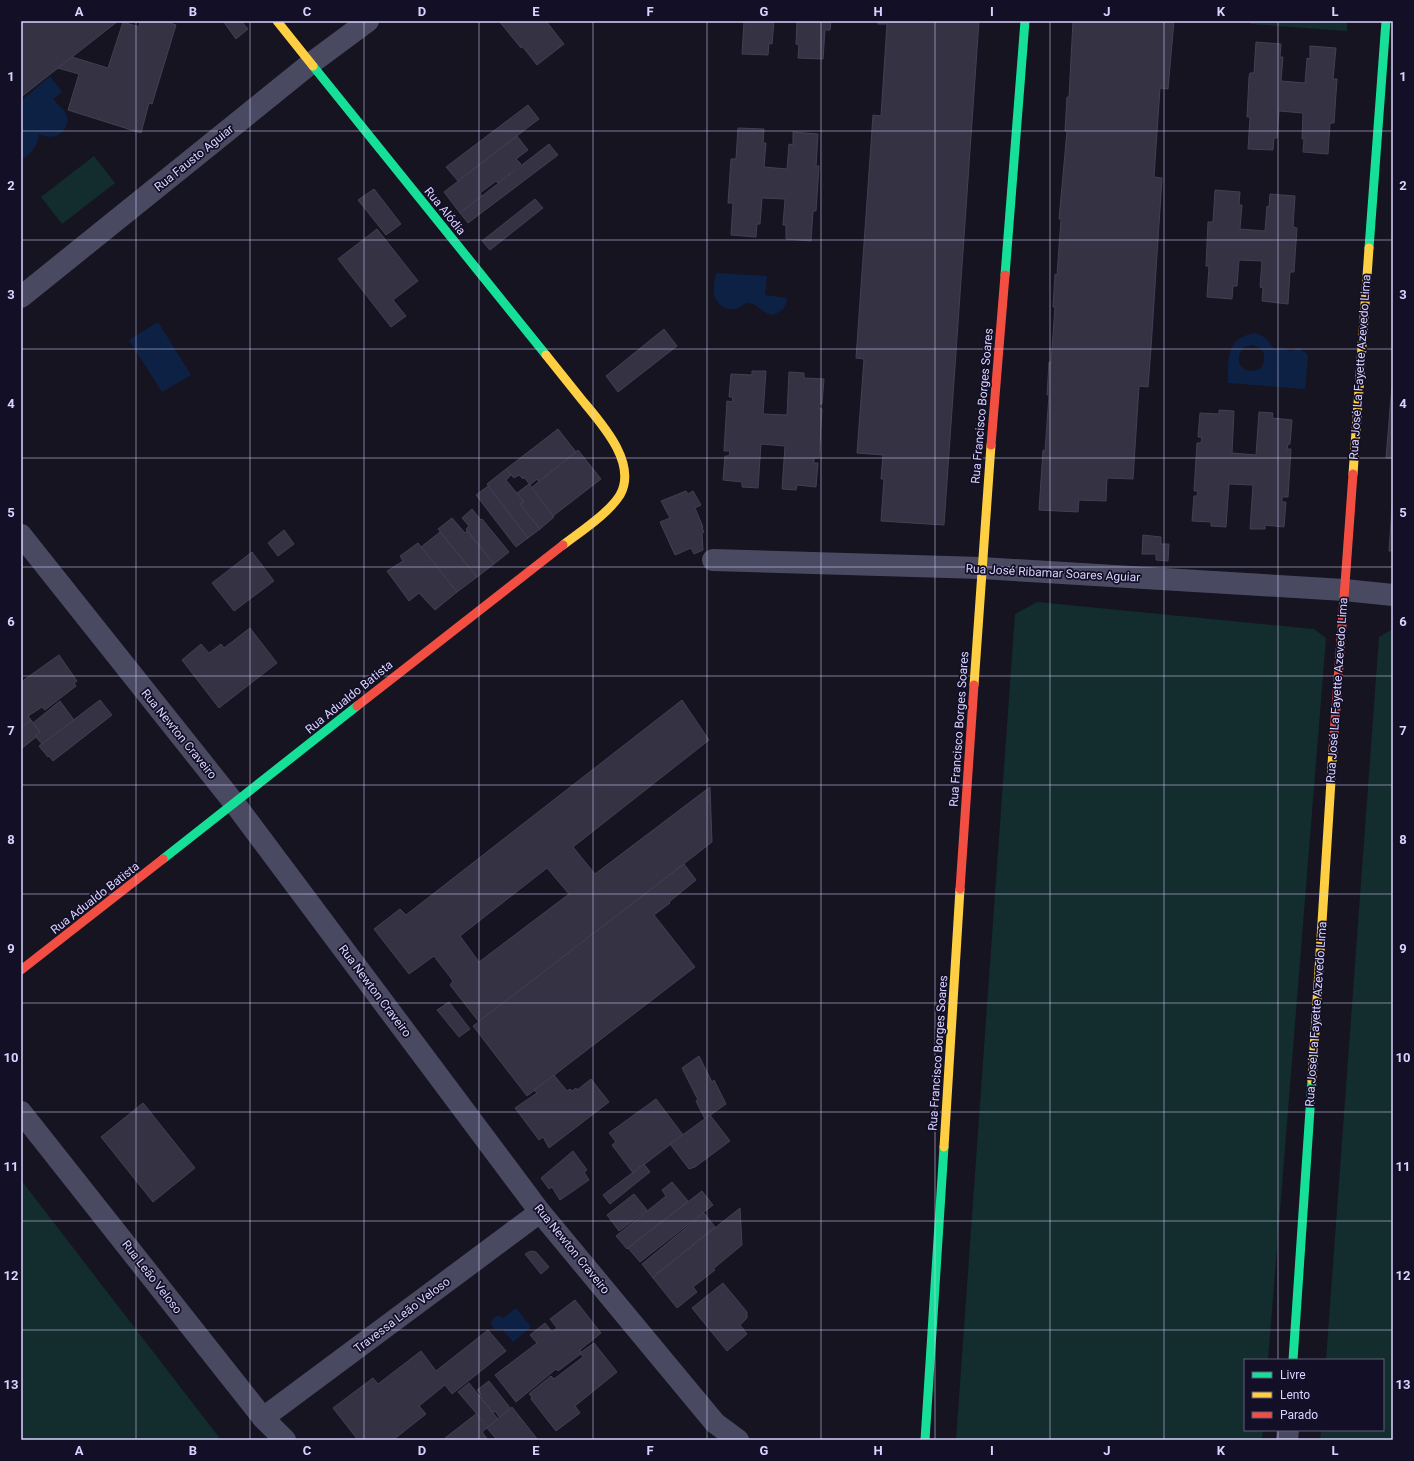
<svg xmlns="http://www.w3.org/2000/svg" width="1414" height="1461" viewBox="0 0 1414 1461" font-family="Roboto,sans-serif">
	<rect width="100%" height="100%" fill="#161421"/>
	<!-- green -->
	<g fill="#132c2d">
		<path d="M 1250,21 L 1347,21 L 1347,31 L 1250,24 Z"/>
		<path d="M 94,156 L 115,183 L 62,224 L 41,197 Z"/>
		<path d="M 1037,602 L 1314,629 L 1326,638 L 1268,1360 L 1245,1360 L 1245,1430 L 1263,1430 L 1262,1440 L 956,1440 L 1015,614 Z"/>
		<path d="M 1393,629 L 1393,1440 L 1320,1440 L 1321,1430 L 1383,1430 L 1383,1360 L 1326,1360 L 1379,637 Z"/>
		<path d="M 21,1180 L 221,1440 L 21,1440 Z"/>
	</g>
	<!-- water -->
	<g fill="#0d2144" fill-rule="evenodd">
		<path d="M 50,76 L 62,92 L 53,99 C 57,104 63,108 66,114 C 71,122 64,134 55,136 C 49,138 44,136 39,134 C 38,146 31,154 21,160 L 21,101 Z"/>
		<path d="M 716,273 L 767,276 L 765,295 L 787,298 C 787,307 782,311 773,315 C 763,314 758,304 749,303 C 743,303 740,308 735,309 C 726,311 715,303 714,294 C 713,288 715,280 716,273 Z"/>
		<path d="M 158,322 L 191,375 L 162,392 L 129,340 Z"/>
		<path d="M 1255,333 C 1265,336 1268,340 1274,349 L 1283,348 L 1291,351 L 1298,348 L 1306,353 L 1308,357 L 1305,389 L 1228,383 C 1228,358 1226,338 1255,333 ZM 1252,345 C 1265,347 1267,358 1261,368 C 1245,378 1231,361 1244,347 Z"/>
		<path d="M 516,1308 L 531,1327 L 513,1342 L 502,1329 L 494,1329 L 491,1323 L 494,1317 L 499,1316 L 503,1318 Z"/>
	</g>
	<!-- building -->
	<g fill="#343243" stroke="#433f54" fill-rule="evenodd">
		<path d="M 21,21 L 118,21 L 21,97 Z"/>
		<path d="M 140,21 L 164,21 L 176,25 L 152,104 L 149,103 L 141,133 L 68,110 L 79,74 L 58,68 L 72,57 L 108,68 L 123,22 L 139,27 Z"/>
		<path d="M 223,21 L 241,21 L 248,29 L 236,39 Z"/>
		<path d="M 499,21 L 546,21 L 564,44 L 537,65 L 522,46 L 521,48 Z"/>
		<path d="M 741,21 L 774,21 L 772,44 L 769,43 L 768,55 L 742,54 L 744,22 Z"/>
		<path d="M 797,21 L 831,21 L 830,30 L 825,30 L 823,59 L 798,58 L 799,45 L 796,44 Z"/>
		<path d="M 878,21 L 979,21 L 944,525 L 881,521 L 884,479 L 881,479 L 883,455 L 857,453 L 864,359 L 856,358 L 873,115 L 881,116 L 887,24 L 878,24 Z"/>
		<path d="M 1073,21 L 1174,21 L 1168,89 L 1160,88 L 1154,177 L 1162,178 L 1151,348 L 1148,387 L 1139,386 L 1133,479 L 1107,478 L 1106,501 L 1079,500 L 1078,512 L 1039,510 L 1043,450 L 1045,451 L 1049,395 L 1047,395 L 1049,362 L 1051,363 L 1055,307 L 1053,307 L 1055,274 L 1057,275 L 1061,219 L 1059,219 L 1067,131 L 1065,131 L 1067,97 L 1069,97 Z"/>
		<path d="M 1256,42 L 1281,44 L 1280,57 L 1283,57 L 1281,81 L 1305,83 L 1307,58 L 1310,59 L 1310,46 L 1336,48 L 1333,79 L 1337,79 L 1334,123 L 1330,123 L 1328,154 L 1303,152 L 1304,139 L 1302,139 L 1303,113 L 1279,111 L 1277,138 L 1274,138 L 1273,150 L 1248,149 L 1250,117 L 1247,117 L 1249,77 L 1250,73 L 1254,73 Z"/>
		<path d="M 528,105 L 539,119 L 458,181 L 446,167 Z"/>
		<path d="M 738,128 L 764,129 L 763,143 L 766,143 L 764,167 L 787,169 L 789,144 L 793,145 L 793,132 L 818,134 L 816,166 L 819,166 L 816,211 L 813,211 L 811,241 L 786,239 L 786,225 L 783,225 L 785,199 L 762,198 L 760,224 L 757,224 L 756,237 L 731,235 L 733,203 L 728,203 L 731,159 L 736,159 Z"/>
		<path d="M 517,136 L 528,150 L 516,159 L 521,164 L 498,183 L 496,181 L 480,193 L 482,196 L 460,213 L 444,192 Z"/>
		<path d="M 549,144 L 558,155 L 468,223 L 460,213 Z"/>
		<path d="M 374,189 L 401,224 L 386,235 L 358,200 Z"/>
		<path d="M 1215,190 L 1240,192 L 1239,205 L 1242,205 L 1240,229 L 1265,231 L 1267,206 L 1269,207 L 1270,194 L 1295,196 L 1293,227 L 1297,228 L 1294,272 L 1290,272 L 1288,304 L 1262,301 L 1263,288 L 1260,287 L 1262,261 L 1239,260 L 1237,286 L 1233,286 L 1232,299 L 1207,297 L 1209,266 L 1206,266 L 1208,222 L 1213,222 Z"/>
		<path d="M 535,199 L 543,208 L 490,250 L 482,241 Z"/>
		<path d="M 377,229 L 418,281 L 393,300 L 406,316 L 391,327 L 338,259 Z"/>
		<path d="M 664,329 L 677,346 L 618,392 L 606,376 Z"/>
		<path d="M 752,371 L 766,371 L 763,414 L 787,415 L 789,372 L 804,373 L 804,378 L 824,379 L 822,404 L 819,404 L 819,408 L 822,409 L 819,458 L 814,458 L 814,463 L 818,463 L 816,487 L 797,485 L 796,490 L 782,489 L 785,446 L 761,444 L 758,488 L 742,487 L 742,482 L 723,480 L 725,456 L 729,456 L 730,451 L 724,451 L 727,401 L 732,402 L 733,397 L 729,397 L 731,374 L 752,375 Z"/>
		<path d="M 1392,387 L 1393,387 L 1393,409 L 1390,409 Z"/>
		<path d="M 1390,409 L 1393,409 L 1393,458 L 1386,458 Z"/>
		<path d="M 1219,410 L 1234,411 L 1232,453 L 1256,455 L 1259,412 L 1273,413 L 1272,418 L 1292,420 L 1290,444 L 1288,444 L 1287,449 L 1291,449 L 1288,497 L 1282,497 L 1282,502 L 1286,502 L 1284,527 L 1265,525 L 1265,529 L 1250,529 L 1253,485 L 1229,484 L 1226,527 L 1211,526 L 1211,522 L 1192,521 L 1194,496 L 1197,496 L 1198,491 L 1194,491 L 1197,443 L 1201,443 L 1202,437 L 1198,437 L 1200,413 L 1219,414 Z"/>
		<path d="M 558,429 L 576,452 L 539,482 L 537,479 L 530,485 L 524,477 L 523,479 L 519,475 L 514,478 L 506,469 Z"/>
		<path d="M 578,450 L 601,479 L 553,516 L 531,488 Z"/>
		<path d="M 506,469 L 511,475 L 506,480 L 524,502 L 520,504 L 540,529 L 528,538 L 487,484 Z"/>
		<path d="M 529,484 L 554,517 L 540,529 L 520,504 L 524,502 L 517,493 Z"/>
		<path d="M 488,486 L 528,538 L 516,547 L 476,495 Z"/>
		<path d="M 686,491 L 688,494 L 693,491 L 701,505 L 695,508 L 703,527 L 702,528 L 704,532 L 702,533 L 703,550 L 694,554 L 691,548 L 675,555 L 660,522 L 670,518 L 661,501 Z"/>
		<path d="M 1393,493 L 1393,551 L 1389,551 Z"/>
		<path d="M 472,509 L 481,520 L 482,519 L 509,552 L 494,564 L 466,529 L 469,526 L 462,518 Z"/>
		<path d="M 452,518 L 465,533 L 467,531 L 494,564 L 477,577 L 438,529 Z"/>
		<path d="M 284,530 L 294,544 L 278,556 L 268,543 Z"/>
		<path d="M 440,532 L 477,577 L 457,592 L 421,547 Z"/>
		<path d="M 1143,535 L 1161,537 L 1161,544 L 1169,544 L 1168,561 L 1156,560 L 1156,554 L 1142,554 Z"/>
		<path d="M 418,543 L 457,592 L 435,610 L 419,593 L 409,601 L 387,571 L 403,561 L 400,556 Z"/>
		<path d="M 252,552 L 274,581 L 234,611 L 212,583 Z"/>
		<path d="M 250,628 L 277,663 L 219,708 L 182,660 L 201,644 L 209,653 L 221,644 L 224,648 Z"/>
		<path d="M 59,655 L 77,681 L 74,683 L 76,686 L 45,710 L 42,707 L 28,716 L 31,720 L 21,728 L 21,682 Z"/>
		<path d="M 100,700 L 112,715 L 53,761 L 49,756 L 48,757 L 39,746 Z"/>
		<path d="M 682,700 L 709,740 L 573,847 L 595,874 L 710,787 L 712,842 L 479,1022 L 450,985 L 453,981 L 434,956 L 409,974 L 374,929 L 400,909 L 406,915 ZM 547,868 L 569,894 L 479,962 L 460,936 Z"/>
		<path d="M 60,701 L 74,720 L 42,744 L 35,736 L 40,732 L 33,723 Z"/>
		<path d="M 31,720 L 40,732 L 35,736 L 36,737 L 21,749 L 21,728 Z"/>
		<path d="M 684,864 L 696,880 L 669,902 L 670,903 L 654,915 L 695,967 L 527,1096 L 473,1026 Z"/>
		<path d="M 449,1002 L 470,1029 L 459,1037 L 437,1010 Z"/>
		<path d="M 699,1056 L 712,1082 L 714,1080 L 726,1104 L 705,1119 L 696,1101 L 698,1100 L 682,1068 Z"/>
		<path d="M 554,1075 L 567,1091 L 570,1089 L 572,1091 L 576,1088 L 577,1090 L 591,1079 L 609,1102 L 549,1148 L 543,1137 L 539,1140 L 515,1108 L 537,1093 L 534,1090 Z"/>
		<path d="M 656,1099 L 683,1135 L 633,1173 L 612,1145 L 616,1142 L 609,1133 Z"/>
		<path d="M 143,1103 L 195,1168 L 153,1202 L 101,1137 Z"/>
		<path d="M 710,1115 L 730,1141 L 695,1167 L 689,1169 L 670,1144 Z"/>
		<path d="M 573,1151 L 587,1170 L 584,1172 L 589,1180 L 560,1200 L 552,1187 L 549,1189 L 541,1178 Z"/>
		<path d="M 644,1164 L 650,1172 L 610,1204 L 603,1195 Z"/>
		<path d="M 672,1182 L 688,1201 L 627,1249 L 616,1236 L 666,1196 L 662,1190 Z"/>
		<path d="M 702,1191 L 713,1205 L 640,1262 L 628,1248 Z"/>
		<path d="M 634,1194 L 647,1210 L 619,1231 L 607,1215 Z"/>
		<path d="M 740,1208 L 742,1245 L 713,1269 L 715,1270 L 693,1287 L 697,1292 L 677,1308 L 653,1278 L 653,1277 Z"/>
		<path d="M 704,1213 L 715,1227 L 663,1269 L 657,1273 L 658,1273 L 653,1278 L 642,1264 Z"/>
		<path d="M 531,1251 L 536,1252 L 549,1267 L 541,1274 L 525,1254 Z"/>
		<path d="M 723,1283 L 747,1312 L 747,1318 L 740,1325 L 747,1334 L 727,1351 L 692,1308 Z"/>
		<path d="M 575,1300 L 601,1333 L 580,1350 L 582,1353 L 558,1371 L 556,1369 L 516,1402 L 495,1375 L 537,1343 L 530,1335 L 545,1323 L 552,1332 L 557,1328 L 550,1319 Z"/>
		<path d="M 488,1330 L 506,1351 L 452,1394 L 445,1385 L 419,1406 L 426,1414 L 393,1440 L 358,1440 L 333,1408 L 373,1378 L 378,1384 L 421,1351 L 436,1371 Z"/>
		<path d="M 594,1343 L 617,1372 L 575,1406 L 580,1413 L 556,1431 L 531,1399 L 532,1397 L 529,1394 L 551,1376 L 554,1379 L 583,1357 L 580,1353 Z"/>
		<path d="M 489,1381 L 511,1409 L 500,1418 L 495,1411 L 493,1413 L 479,1396 L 481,1394 L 477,1390 Z"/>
		<path d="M 469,1383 L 498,1419 L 488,1427 L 458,1392 Z"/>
		<path d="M 512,1407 L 538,1440 L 497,1440 L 487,1428 Z"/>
		<path d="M 476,1414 L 487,1428 L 482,1432 L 488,1440 L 447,1440 L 445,1438 Z"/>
	</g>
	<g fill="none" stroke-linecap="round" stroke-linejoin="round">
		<!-- street -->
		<g stroke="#4a4962" stroke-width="22">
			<path d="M 21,297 L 310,64 L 368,21"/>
			<path d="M 21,535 L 235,804 L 540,1212 L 715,1423 L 738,1440"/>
			<path d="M 713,560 L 981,568 L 1344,590 L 1393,595"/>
			<path d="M 21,1112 L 263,1418 L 285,1440"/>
			<path d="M 263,1418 L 540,1212"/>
			<path d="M 1287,1440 L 1288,1430"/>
		</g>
		<!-- fast -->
		<g stroke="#16e098" stroke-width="9">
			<path d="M 313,66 L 546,355"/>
			<path d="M 1369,248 L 1386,21"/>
			<path d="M 1005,275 L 1025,21"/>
			<path d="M 163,859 L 357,706"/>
			<path d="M 1293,1360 L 1312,1080"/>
			<path d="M 925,1440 L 944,1147"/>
		</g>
		<!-- slow -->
		<g stroke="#ffcf43" stroke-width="9">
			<path d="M 277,21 L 313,66"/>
			<path d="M 546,355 C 558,370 570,385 582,400 C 601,423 638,463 620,495 C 609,513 580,532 563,545"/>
			<path d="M 1353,474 L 1369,248"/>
			<path d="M 974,685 L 991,445"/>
			<path d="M 1312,1080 L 1333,749"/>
			<path d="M 944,1147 L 960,889"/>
		</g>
		<!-- jam -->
		<g stroke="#f24e42" stroke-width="9">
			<path d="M 991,445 L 1005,275"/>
			<path d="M 357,706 L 563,545"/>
			<path d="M 1333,749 L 1353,474"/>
			<path d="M 960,889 L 974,685"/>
			<path d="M 21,970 L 163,859"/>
		</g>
	</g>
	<!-- grid -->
	<path fill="none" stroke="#d9d4ff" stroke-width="1" stroke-opacity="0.55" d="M 136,21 L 136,1440M 250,21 L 250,1440M 364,21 L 364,1440M 479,21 L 479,1440M 593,21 L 593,1440M 707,21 L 707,1440M 821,21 L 821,1440M 935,21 L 935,1440M 1050,21 L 1050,1440M 1164,21 L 1164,1440M 1278,21 L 1278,1360M 21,131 L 1393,131M 21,240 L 1393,240M 21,349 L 1393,349M 21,458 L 1393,458M 21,567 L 1393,567M 21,676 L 1393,676M 21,785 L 1393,785M 21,894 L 1393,894M 21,1003 L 1393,1003M 21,1112 L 1393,1112M 21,1221 L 1393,1221M 21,1330 L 1393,1330M 1278,1430 L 1278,1440"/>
	<g text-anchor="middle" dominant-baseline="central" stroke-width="3.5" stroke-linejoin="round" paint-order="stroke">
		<!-- street labels -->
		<g font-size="12" fill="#d9d4ff" stroke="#130f26">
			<text transform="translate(194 158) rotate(-39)">Rua Fausto Aguiar</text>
			<text transform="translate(445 211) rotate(51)">Rua Alódia</text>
			<text transform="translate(1360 367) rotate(-86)">Rua José La Fayette Azevedo Lima</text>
			<text transform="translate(982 406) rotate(-85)">Rua Francisco Borges Soares</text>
			<text transform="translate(1053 573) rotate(3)">Rua José Ribamar Soares Aguiar</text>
			<text transform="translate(1337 690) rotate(-86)">Rua José La Fayette Azevedo Lima</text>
			<text transform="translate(349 697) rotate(-39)">Rua Adualdo Batista</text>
			<text transform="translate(959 729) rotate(-86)">Rua Francisco Borges Soares</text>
			<text transform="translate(179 734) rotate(51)">Rua Newton Craveiro</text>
			<text transform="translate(95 898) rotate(-38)">Rua Adualdo Batista</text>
			<text transform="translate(375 991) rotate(53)">Rua Newton Craveiro</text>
			<text transform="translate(1316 1014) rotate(-86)">Rua José La Fayette Azevedo Lima</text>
			<text transform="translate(938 1053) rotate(-86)">Rua Francisco Borges Soares</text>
			<text transform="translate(572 1249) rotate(51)">Rua Newton Craveiro</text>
			<text transform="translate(152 1277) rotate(52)">Rua Leão Veloso</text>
			<text transform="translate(402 1315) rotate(-37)">Travessa Leão Veloso</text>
		</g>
	</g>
	<!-- border -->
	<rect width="1414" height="1461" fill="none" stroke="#130f26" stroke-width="44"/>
	<!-- legend -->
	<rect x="1244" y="1359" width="140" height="72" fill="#130f26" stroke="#625e7d"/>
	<rect x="1252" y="1372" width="20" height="6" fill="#16e098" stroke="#625e7d"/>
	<text x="1280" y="1379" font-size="12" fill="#d9d4ff">Livre</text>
	<rect x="1252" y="1392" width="20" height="6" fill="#ffcf43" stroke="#625e7d"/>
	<text x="1280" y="1399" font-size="12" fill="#d9d4ff">Lento</text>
	<rect x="1252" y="1412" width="20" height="6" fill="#f24e42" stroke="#625e7d"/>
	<text x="1280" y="1419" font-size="12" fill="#d9d4ff">Parado</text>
	<rect x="22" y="22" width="1370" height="1417" fill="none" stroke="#d9d4ff" stroke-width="1.5"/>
	<g font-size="13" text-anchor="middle" font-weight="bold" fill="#d9d4ff">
		<text x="79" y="16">A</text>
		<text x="193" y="16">B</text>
		<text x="307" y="16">C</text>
		<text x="422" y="16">D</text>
		<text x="536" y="16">E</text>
		<text x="650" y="16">F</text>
		<text x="764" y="16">G</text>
		<text x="878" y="16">H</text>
		<text x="992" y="16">I</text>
		<text x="1107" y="16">J</text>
		<text x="1221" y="16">K</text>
		<text x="1335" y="16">L</text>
		<text x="11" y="81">1</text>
		<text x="1403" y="81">1</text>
		<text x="11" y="190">2</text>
		<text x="1403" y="190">2</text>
		<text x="11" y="299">3</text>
		<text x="1403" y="299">3</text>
		<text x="11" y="408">4</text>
		<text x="1403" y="408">4</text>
		<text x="11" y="517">5</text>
		<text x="1403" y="517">5</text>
		<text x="11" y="626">6</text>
		<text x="1403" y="626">6</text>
		<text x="11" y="735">7</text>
		<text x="1403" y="735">7</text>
		<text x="11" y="844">8</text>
		<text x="1403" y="844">8</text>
		<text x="11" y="953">9</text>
		<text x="1403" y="953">9</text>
		<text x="11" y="1062">10</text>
		<text x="1403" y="1062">10</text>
		<text x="11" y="1171">11</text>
		<text x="1403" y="1171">11</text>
		<text x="11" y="1280">12</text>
		<text x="1403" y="1280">12</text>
		<text x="11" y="1389">13</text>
		<text x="1403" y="1389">13</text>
		<text x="79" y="1455">A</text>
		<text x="193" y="1455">B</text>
		<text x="307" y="1455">C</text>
		<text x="422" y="1455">D</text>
		<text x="536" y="1455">E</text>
		<text x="650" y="1455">F</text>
		<text x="764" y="1455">G</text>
		<text x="878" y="1455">H</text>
		<text x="992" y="1455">I</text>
		<text x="1107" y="1455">J</text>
		<text x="1221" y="1455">K</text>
		<text x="1335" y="1455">L</text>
	</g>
</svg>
